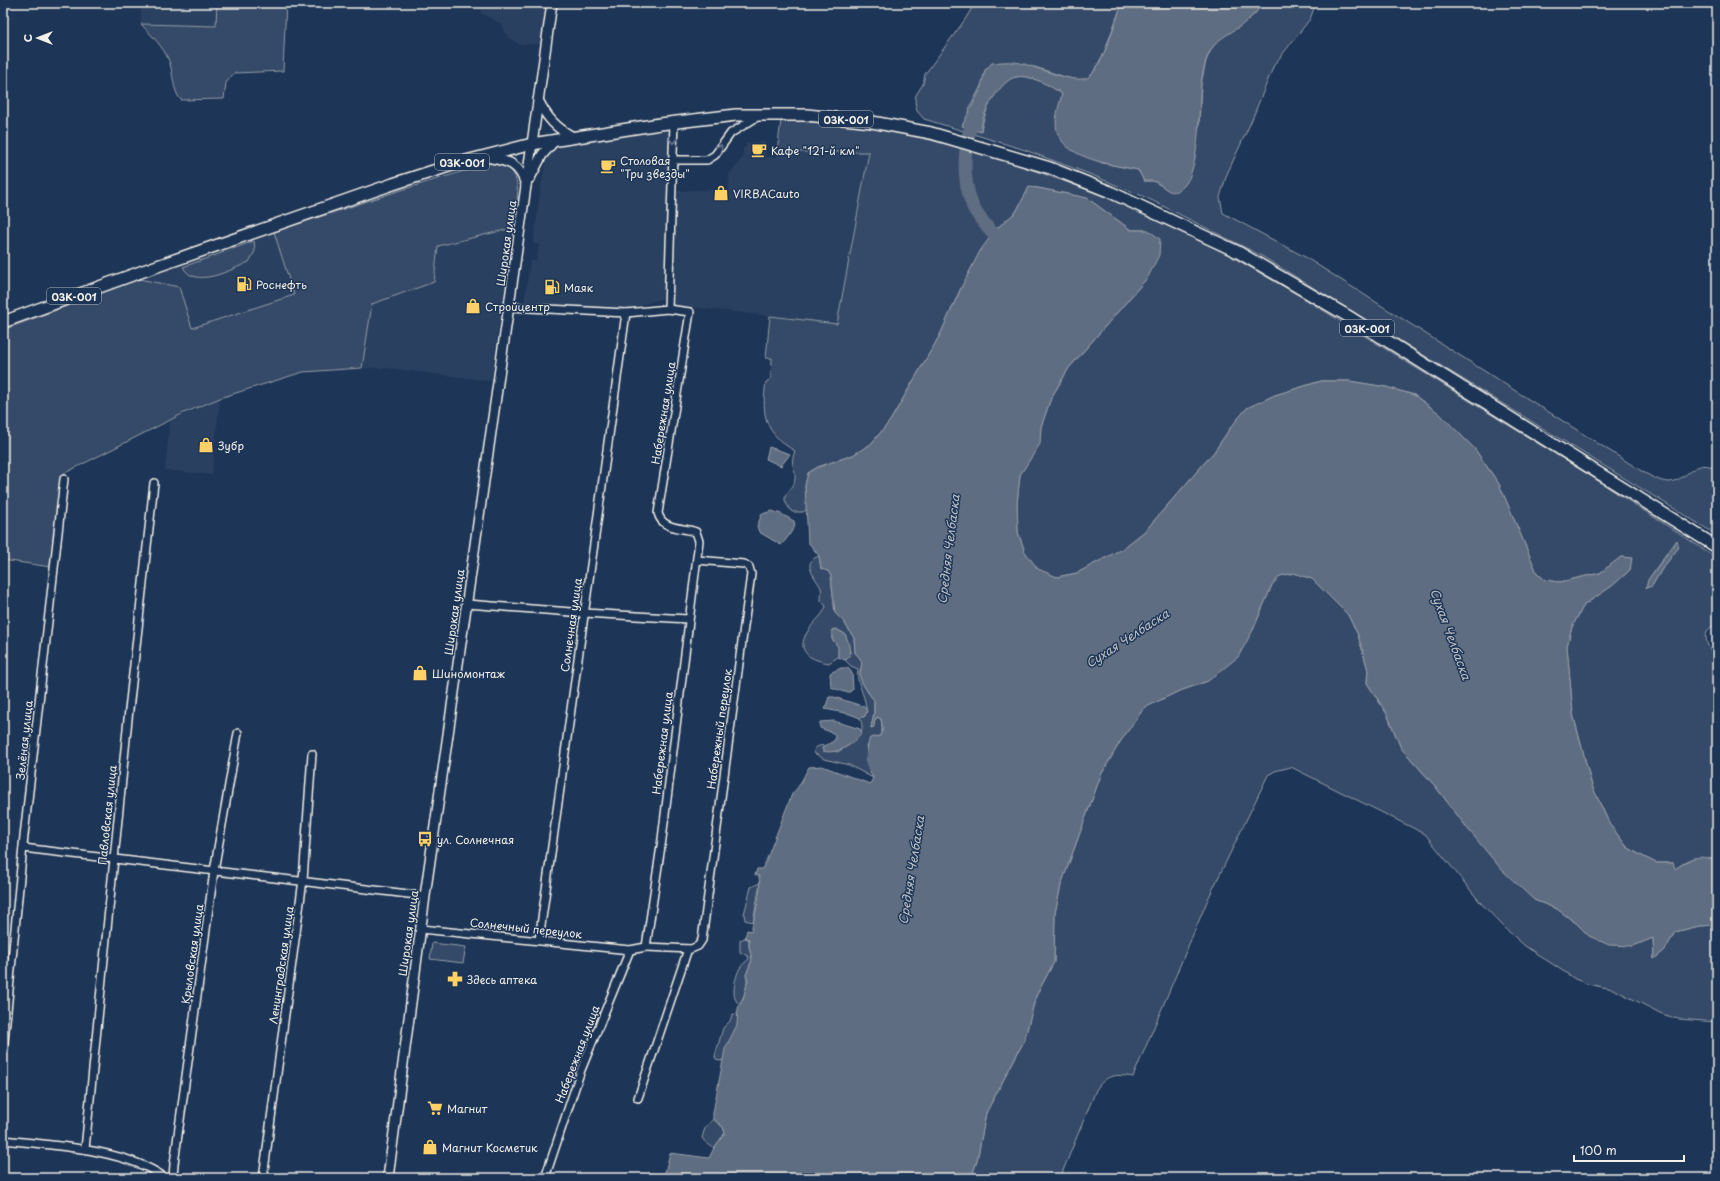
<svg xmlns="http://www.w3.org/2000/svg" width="1720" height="1181" viewBox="0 0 1720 1181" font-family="'Playpen Sans',sans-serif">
	<rect width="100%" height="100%" fill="#1d3557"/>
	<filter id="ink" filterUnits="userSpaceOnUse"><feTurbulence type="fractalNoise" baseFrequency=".025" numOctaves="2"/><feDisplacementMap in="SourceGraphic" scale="8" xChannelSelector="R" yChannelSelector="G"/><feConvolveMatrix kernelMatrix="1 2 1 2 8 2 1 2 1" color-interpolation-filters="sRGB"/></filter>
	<g filter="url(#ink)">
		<!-- built -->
		<g fill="#2a4060">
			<path d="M 141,3 L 217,3 L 217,26 L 141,24 Z"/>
			<path d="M 480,3 L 548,3 L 542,44 L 519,44 L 509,38 L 500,23 L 481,13 Z"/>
			<path d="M 670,130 L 664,298 L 629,309 L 524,304 L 530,261 L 536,261 L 539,245 L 533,244 L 541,186 L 547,156 L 554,145 Z"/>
			<path d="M 765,142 L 766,157 L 777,157 L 777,152 L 869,152 L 837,324 L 673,305 L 676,191 L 729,189 L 729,174 L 743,157 L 743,148 L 746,148 L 746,143 Z"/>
			<path d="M 513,228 L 491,381 L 387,368 L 362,368 L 372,304 L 434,282 L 438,246 Z"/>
			<path d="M 274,232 L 294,295 L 192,328 L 179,287 L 139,279 Z"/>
			<path d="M 220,398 L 212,475 L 165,470 L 170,421 Z"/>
		</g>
		<!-- green -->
		<g fill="#354a67" stroke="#949ea8" fill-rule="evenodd">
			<path d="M 217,3 L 286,3 L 283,71 L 234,73 L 226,83 L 224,99 L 181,100 C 172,90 174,74 169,61 C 163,46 152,36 141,24 L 216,26 Z"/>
			<path d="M 975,3 L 1122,3 L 1104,53 L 1091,76 L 1084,80 L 1074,80 L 1035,67 L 985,70 L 984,80 L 969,109 L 981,132 C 983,115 997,80 1016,77 C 1031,74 1051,86 1062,94 L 1057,115 L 1058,134 L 1065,144 L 1102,163 L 1138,170 L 1144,181 L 1154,181 L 1161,186 L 1199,127 L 1201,84 L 1206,61 L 1212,48 L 1218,40 L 1240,26 L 1255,14 L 1263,3 L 1316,3 L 1310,19 L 1274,65 L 1251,122 L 1227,174 L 1220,197 L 1223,213 L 1305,257 L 1643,472 C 1651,476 1660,482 1669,482 C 1689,480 1693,458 1715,468 L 1716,473 L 1713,505 L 1717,514 L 1717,535 L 1260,255 L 1145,197 L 1092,175 L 1025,150 L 924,119 L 917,111 L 915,102 L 916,95 L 923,84 L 925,74 L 964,21 Z"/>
			<path d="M 781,120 L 837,124 L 885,130 L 923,138 L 991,155 L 1108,197 L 1208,243 L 1300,296 L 1589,475 L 1717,558 L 1717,625 C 1696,629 1710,651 1717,662 L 1717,856 L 1711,859 L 1687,861 L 1675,869 L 1672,863 L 1656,863 L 1642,856 L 1627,847 L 1610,825 L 1592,786 L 1573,714 L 1567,646 L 1572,627 L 1584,605 L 1612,586 L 1630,570 L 1631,558 L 1621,557 L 1600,573 L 1560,582 L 1545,580 L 1537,573 L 1499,484 L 1474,448 L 1440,414 L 1414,395 L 1386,387 L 1349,381 L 1321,381 L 1275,395 L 1247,408 L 1231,427 L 1214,452 L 1145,531 L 1122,549 L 1077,573 L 1057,577 L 1038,570 L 1025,552 L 1018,532 L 1017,503 L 1020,475 L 1039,444 L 1041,427 L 1051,398 L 1069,368 L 1148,277 L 1148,230 L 1131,230 L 1087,198 L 1038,188 L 1029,188 L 1016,212 L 996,229 L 961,288 L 940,335 L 890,421 L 871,444 L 853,455 L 818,467 L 808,473 L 805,486 L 807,509 L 803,512 L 792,512 C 775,491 794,494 795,479 C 796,467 789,466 795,451 C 765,434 761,415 766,382 L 771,379 L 772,358 L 766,358 L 770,316 L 837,324 L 869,152 L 777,152 ZM 1679,547 L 1662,569 L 1652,586 L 1648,580 L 1666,554 Z"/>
			<path d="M 490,163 C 529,163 516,204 513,228 L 438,246 L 434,282 L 372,304 L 362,368 L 303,372 L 220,398 L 184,413 L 63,474 L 51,567 L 3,560 L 3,434 L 6,430 L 3,424 L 3,330 L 139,279 L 179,287 L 192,328 L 294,295 L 274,232 L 395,192 Z"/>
			<path d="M 254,241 L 255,251 L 249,262 C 232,269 195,290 183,267 Z"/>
			<path d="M 819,556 L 821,568 L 828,571 L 831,576 L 835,613 L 844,622 L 854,638 L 855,653 C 866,663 860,664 860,676 C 860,681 870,696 874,700 L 874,713 L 871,728 L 877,717 L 881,719 C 884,736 880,736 867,746 L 868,751 L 866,761 L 873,778 L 849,765 L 824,759 L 814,753 C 814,745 820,746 827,745 L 822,748 L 838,752 C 851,743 868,737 860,718 L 865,716 C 869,704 860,690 858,679 C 857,676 858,672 858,669 L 851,666 L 845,660 L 849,657 L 850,652 L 845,634 L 836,629 L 832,630 L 832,639 L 839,647 L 838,657 L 829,663 C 811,660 794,652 808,631 C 813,622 823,616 826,606 L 821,601 C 821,596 822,591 821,588 C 816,577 800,563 819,556 Z"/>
			<path d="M 1294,573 L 1312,579 L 1348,615 L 1358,635 L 1368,670 L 1367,683 L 1387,714 L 1401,748 L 1435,786 L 1468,829 L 1534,900 L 1557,909 L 1576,923 L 1589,936 L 1633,946 L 1653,938 L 1654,959 L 1665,950 L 1675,932 L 1699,926 L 1717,925 L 1717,1022 L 1678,1019 L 1662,1014 L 1613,989 L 1587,984 L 1575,979 L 1525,946 L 1506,929 L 1480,902 L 1425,834 L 1291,767 L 1275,771 L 1268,775 L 1208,899 L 1133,1077 C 1116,1074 1106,1074 1096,1090 L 1060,1178 L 971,1178 L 977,1161 L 986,1113 L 1024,1041 L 1036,996 L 1054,962 L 1055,913 L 1061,885 L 1101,775 L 1120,742 L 1144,708 L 1177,692 L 1208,681 L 1253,630 L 1272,585 L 1279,576 Z"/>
			<path d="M 760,883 L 753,922 L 745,920 L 744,914 L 751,887 Z"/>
			<path d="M 745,938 L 749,939 L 749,946 L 752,960 L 746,975 C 749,983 745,997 739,1004 C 730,997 735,977 740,968 C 742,964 746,962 749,959 L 748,956 L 740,952 L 740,940 Z"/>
			<path d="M 432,943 L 466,947 L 463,963 L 430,959 Z"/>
			<path d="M 739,1012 C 740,1030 727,1043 724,1060 L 720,1061 L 716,1060 L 715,1056 L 723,1028 L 730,1021 L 732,1015 Z"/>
			<path d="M 713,1119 L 723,1127 L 725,1133 L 714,1148 L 706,1143 L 702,1138 L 705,1128 Z"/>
		</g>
		<!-- water -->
		<g fill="#5e6d82" stroke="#9aa2ab">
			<path d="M 1122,3 L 1263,3 C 1256,12 1249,20 1239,27 C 1224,37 1213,41 1206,60 C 1204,67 1202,77 1201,84 C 1198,106 1202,182 1177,191 C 1167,195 1162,183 1153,181 C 1151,181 1147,181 1144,181 L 1138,170 C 1116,165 1068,160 1058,134 C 1053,122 1059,106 1062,94 C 1051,86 1030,74 1016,77 C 1003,79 986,107 983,119 C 982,123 981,128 981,132 L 962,126 L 980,90 L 985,70 L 992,63 C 1001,62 1011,61 1020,63 C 1036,66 1078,87 1090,76 C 1103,65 1116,20 1122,3 Z"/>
			<path d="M 1029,187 L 1038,188 L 1087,198 L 1131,230 L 1148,230 L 1160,239 L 1159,255 L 1148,277 L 1069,368 L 1051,398 L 1041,427 L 1040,444 L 1020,475 L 1017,503 L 1018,532 L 1025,552 L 1038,569 L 1057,577 L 1077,573 L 1122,549 L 1145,531 L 1214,452 L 1231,427 L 1247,408 L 1275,395 L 1321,381 L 1349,381 L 1386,387 L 1414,395 L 1440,414 L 1474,448 L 1499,484 L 1537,573 L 1545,580 L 1560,582 L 1600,573 L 1621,557 L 1632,558 L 1630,570 L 1612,586 L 1584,605 L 1572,627 L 1567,646 L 1573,714 L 1592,786 L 1610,825 L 1627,847 L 1642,856 L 1656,863 L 1673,863 L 1675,869 C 1689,860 1695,854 1711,859 L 1717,856 L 1717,925 L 1699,926 L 1675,932 L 1665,950 L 1654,959 L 1653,938 L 1633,946 L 1609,945 L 1589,936 L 1576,923 L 1557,909 L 1534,900 L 1501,869 L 1468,829 L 1435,786 L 1401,748 L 1387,714 L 1367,683 L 1368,670 L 1358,635 L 1348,615 L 1312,579 L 1294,573 L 1280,576 L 1272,585 L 1253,630 L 1238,657 L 1208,681 L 1177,692 L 1144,708 L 1120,742 L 1101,775 L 1061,885 L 1055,913 L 1054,962 L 1036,996 L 1024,1041 L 986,1113 L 977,1161 L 971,1178 L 668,1178 L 664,1176 L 670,1153 L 709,1158 L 714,1148 L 725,1133 L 723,1127 L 713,1119 L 713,1113 L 725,1049 L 737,1025 L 738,1008 L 743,999 L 748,980 L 746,975 L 752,960 L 749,946 L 749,939 L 745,938 L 747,930 L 751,931 C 755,913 762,894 759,876 L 755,875 L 757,869 L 762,869 L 766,861 L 792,794 C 801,785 803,777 809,767 L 822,766 L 870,784 L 873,778 C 871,773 867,765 866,760 C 866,756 868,742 870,738 L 880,736 L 883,729 L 881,719 L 877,717 L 875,719 L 874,727 L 871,728 L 874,713 L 874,700 C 870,696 860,681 860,676 C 860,664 866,663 855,653 L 854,638 L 844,622 L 835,613 L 831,576 L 828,571 L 821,569 L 819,556 L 808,542 L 805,486 L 808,473 L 818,467 L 853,455 L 871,444 L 890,421 L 940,335 L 961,288 L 980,251 L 996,229 L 1016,212 Z"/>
			<path d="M 769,447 L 790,454 L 781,466 L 766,459 Z"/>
			<path d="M 772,511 L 781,514 L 794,521 L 795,526 C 792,531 785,542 781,545 L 759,532 L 757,526 L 762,514 Z"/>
			<path d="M 1677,540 L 1679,547 L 1662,569 L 1652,586 L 1646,588 L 1648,580 Z"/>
			<path d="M 836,629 L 845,634 C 848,641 851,649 849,657 L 845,660 L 838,657 L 838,647 L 832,639 L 832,630 Z"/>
			<path d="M 841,668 L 848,668 L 852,673 L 853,689 L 850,692 L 844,692 L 831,687 L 830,673 Z"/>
			<path d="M 829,697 L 834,697 L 865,707 L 867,711 L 865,716 L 860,718 L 850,714 L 825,709 Z"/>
			<path d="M 834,721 L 860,729 L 862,732 C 856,744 836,755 823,751 L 822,748 L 835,740 L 835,737 L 833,733 L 820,728 L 820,722 Z"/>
		</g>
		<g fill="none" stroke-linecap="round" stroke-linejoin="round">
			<!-- river -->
			<path stroke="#5e6d82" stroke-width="13" d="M 976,113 C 963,141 961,178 973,207 C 980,221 994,234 1004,246"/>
			<!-- minor casing -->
			<g stroke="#f4f1e8" stroke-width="10">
				<g id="minor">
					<path d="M 672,160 L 707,160 L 715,155 L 731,133 L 757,117"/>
					<path d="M 509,307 L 626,313 L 668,309 L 690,312 L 658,513 C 662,530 682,527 696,532 L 699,541 L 662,839 L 646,947 L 630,950 L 581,1070 L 545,1178"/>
					<path d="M 668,309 L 674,122"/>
					<path d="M 467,604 L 584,613 L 688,619"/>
					<path d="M 23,848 L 425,896"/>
					<path d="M 421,929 L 630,950"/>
					<path d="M 539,940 L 626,313"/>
					<path d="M 646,947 L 691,949 L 698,946 L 702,940 L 751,574 L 749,567 L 744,564 L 697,560"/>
					<path d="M 3,1052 L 24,836 L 64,479"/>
					<path d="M 638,1098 L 688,949"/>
					<path d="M 3,1140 C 50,1145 127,1149 165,1178"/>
					<path d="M 85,1149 L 128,719 L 154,483"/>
					<path d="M 173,1178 L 174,1164 L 214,871 L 238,733"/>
					<path d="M 263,1178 L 303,880 L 312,754"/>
				</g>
			</g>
			<!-- tertiary casing -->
			<g stroke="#f4f1e8" stroke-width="12">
				<g id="tertiary">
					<path d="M 538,100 C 547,118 556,128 573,137"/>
					<path d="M 486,157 C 507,161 519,162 526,185"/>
					<path d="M 530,178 L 542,155 L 555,140"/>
					<path d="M 388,1178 L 425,896 L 552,3"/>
				</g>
			</g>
			<!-- primary casing -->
			<g stroke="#f4f1e8" stroke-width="14">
				<path id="primary" d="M 3,322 L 146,270 L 393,184 L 458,163 L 532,144 L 660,124 L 736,115 L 807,115 L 872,122 L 931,133 L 1050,168 L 1108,191 L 1238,252 L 1346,315 L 1717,547"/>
			</g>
			<!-- minor -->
			<use href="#minor" stroke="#1d3557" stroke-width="7"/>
			<!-- tertiary -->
			<use href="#tertiary" stroke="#1d3557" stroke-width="9"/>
			<!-- primary -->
			<use href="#primary" stroke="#1d3557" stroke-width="11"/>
		</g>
		<!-- one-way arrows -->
		<defs><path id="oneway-chevron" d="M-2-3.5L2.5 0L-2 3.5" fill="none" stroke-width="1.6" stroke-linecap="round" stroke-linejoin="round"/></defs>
		<g stroke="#68778a">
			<use href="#oneway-chevron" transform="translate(673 141) rotate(92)"/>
			<use href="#oneway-chevron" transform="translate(720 147) rotate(-55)"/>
		</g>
	</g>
	<!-- icons -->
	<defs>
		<g id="cafe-bare" transform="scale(1.2)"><path d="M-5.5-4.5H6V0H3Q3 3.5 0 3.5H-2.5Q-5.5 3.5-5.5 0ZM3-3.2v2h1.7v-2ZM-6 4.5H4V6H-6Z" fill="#ffd166" stroke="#1d3557" stroke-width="2.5" paint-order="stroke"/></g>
		<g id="shop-bare" transform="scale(1.2)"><path d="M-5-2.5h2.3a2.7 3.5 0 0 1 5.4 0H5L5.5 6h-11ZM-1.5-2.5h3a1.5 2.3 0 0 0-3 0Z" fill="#ffd166" stroke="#1d3557" stroke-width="2.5" paint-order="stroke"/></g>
		<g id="fuel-bare" transform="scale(1.2)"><path d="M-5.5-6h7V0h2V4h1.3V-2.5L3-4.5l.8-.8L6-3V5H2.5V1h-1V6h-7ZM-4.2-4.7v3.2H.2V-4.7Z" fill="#ffd166" stroke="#1d3557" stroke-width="2.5" paint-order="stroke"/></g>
		<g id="bus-bare" transform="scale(1.2)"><path d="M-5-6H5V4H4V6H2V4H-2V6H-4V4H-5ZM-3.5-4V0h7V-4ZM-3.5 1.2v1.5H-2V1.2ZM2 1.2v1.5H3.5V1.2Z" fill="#ffd166" stroke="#1d3557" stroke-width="2.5" paint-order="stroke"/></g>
		<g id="pharmacy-bare" transform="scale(1.2)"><path d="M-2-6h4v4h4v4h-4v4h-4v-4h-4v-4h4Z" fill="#ffd166" stroke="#1d3557" stroke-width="2.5" paint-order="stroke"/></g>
		<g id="supermarket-bare" transform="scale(1.2)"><path d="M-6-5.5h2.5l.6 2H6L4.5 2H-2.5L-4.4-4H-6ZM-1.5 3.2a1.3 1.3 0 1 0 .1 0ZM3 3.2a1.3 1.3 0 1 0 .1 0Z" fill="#ffd166" stroke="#1d3557" stroke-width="2.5" paint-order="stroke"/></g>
	</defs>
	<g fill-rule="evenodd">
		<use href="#cafe-bare" x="759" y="150"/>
		<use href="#cafe-bare" x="608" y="166"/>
		<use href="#shop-bare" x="721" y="193"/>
		<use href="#fuel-bare" x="244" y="284"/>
		<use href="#fuel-bare" x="552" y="287"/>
		<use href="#shop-bare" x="473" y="306"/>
		<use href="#shop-bare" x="206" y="445"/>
		<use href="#shop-bare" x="420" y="673"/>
		<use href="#bus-bare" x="425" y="839"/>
		<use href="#pharmacy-bare" x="455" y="979"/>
		<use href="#supermarket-bare" x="435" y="1108"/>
		<use href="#shop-bare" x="430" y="1147"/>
	</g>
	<g text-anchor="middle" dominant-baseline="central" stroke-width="3" stroke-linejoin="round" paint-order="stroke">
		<!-- shield labels -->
		<g fill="#1d3557" stroke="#b4b9bc" stroke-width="1">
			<rect x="819" y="111" width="54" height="16" rx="3"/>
			<rect x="435" y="154" width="54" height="16" rx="3"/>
			<rect x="47" y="288" width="54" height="16" rx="3"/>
			<rect x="1340" y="320" width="54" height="16" rx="3"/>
		</g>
		<g font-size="10" font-weight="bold" fill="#f4f1e8">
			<text x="846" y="119">03К-001</text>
			<text x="462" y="162">03К-001</text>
			<text x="74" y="296">03К-001</text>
			<text x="1367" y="328">03К-001</text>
		</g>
		<!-- poi labels -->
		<g font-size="11" fill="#f4f1e8" stroke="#1d3557" text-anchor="start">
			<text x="771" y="150">Кафе "121-й км"</text>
			<text x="620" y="160">Столовая<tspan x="620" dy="13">"Три звезды"</tspan></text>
			<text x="733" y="193">VIRBACauto</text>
			<text x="256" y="284">Роснефть</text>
			<text x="564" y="287">Маяк</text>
			<text x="485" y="306">Стройцентр</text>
			<text x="218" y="445">Зубр</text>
			<text x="432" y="673">Шиномонтаж</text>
			<text x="437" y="839">ул. Солнечная</text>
			<text x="467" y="979">Здесь аптека</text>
			<text x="447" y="1108">Магнит</text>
			<text x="442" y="1147">Магнит Косметик</text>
		</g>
		<!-- street labels -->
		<g font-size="11" fill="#f4f1e8" stroke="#1d3557">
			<text transform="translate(506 243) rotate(-82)">Широкая улица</text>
			<text transform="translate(663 413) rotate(-81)">Набережная улица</text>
			<text transform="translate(454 612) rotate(-82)">Широкая улица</text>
			<text transform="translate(571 625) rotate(-82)">Солнечная улица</text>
			<text transform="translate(719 729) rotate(-82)">Набережный переулок</text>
			<text transform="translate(24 740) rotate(-84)">Зелёная улица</text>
			<text transform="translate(662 743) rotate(-83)">Набережная улица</text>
			<text transform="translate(107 815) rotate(-84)">Павловская улица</text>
			<text transform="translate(526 928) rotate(6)">Солнечный переулок</text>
			<text transform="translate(408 933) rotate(-82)">Широкая улица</text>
			<text transform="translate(192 954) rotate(-82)">Крыловская улица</text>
			<text transform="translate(281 965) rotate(-82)">Ленинградская улица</text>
			<text transform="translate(577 1054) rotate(-69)">Набережная улица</text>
		</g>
		<!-- water labels -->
		<g font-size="12" font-style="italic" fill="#c0c3c4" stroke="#1d3557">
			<text transform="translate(948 549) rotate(-83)">Средняя Челбаска</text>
			<text transform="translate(1451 634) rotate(70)">Сухая Челбаска</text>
			<text transform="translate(1127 638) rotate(-33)">Сухая Челбаска</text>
			<text transform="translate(911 870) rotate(-81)">Средняя Челбаска</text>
		</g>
	</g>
	<!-- margin -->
	<rect width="1720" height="1181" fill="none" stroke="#1d3557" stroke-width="16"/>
	<rect x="8" y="8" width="1704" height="1165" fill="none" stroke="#f4f1e8" stroke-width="1.5" filter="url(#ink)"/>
	<!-- north arrow -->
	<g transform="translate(38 38) rotate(270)" stroke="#1d3557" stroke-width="3" paint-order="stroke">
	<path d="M0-3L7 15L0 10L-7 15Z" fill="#f4f1e8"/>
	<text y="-6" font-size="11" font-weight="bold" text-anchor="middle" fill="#f4f1e8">С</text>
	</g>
	<!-- scale -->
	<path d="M1574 1155v6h110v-6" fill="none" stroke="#f4f1e8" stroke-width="2"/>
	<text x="1580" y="1155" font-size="12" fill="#f4f1e8" stroke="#1d3557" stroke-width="3" paint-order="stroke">100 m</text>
</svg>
